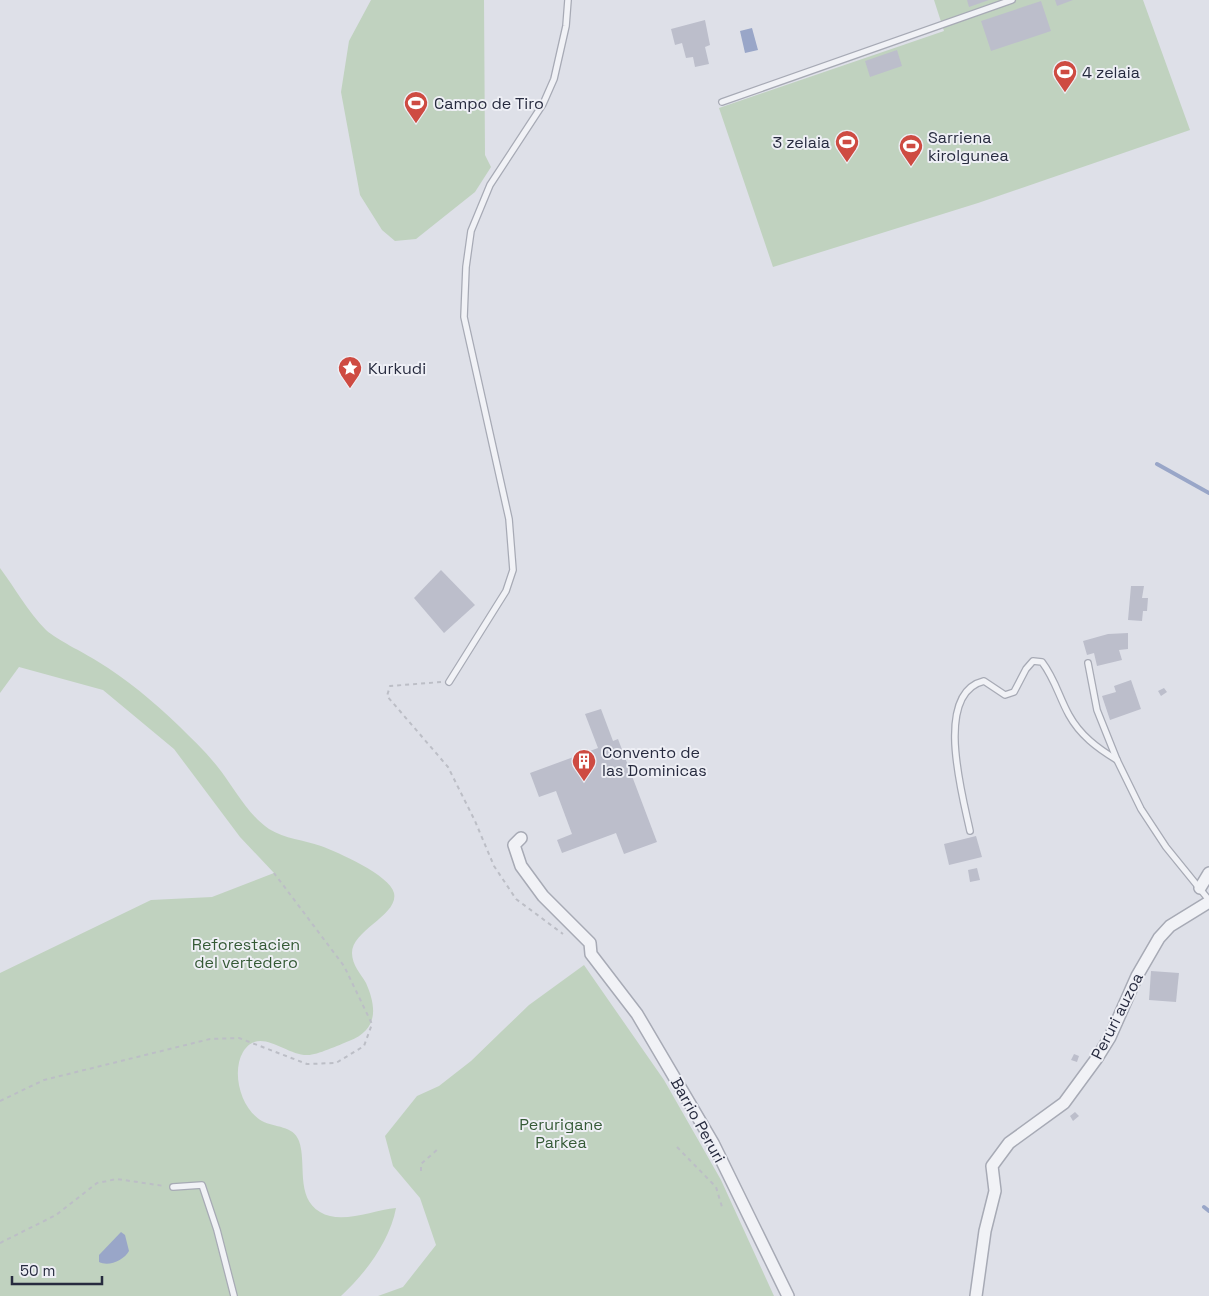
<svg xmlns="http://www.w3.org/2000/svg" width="1209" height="1296" viewBox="0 0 1209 1296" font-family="'Space Grotesk',sans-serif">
	<rect width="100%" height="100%" fill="#dee0e8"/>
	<!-- green -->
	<g fill="#c0d2bf">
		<path d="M 371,0 L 484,0 L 485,155 L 491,167 L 475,192 L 416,239 L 395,241 L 382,230 L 360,195 L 341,92 L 349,41 Z"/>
		<path d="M 934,0 L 1143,0 L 1190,130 L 978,203 L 773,267 L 719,108 L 944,31 Z"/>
		<path d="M 0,568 C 15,588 28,612 46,630 C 57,640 83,652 97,661 C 127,679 154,702 179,726 C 192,739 205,751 217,766 C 233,786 247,814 269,829 C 285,839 304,840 321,846 C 337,852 390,875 394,893 C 399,915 352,930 352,953 C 352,965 361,974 366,983 C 377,1008 378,1030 349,1041 C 339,1045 317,1055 308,1055 C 286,1056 259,1025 243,1052 C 231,1073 241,1109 262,1121 C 275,1128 293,1125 299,1141 C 307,1163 295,1197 320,1212 C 341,1225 373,1210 396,1208 C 390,1241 365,1274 341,1296 L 0,1296 L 0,973 L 151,900 L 212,897 L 274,873 L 240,837 L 174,749 L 103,690 L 19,667 L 0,693 Z"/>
		<path d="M 584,965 L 664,1080 L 721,1180 L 774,1296 L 378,1296 L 403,1287 L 436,1245 L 420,1198 L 393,1166 L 385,1136 L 417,1096 L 439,1086 L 471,1061 L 529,1005 Z"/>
	</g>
	<!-- water -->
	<g fill="#99a6c8">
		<path d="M 752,28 L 758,50 L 745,53 L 740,31 Z"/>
		<path d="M 121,1232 L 125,1235 L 129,1251 C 124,1260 109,1267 99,1262 L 99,1255 Z"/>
	</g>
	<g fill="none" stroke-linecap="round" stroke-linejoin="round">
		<!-- stream -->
		<g stroke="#99a6c8" stroke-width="4">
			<path d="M 1157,464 L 1209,493"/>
			<path d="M 1204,1207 L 1209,1211"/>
		</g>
	</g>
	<!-- building -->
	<g fill="#bcbecb">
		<path d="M 967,0 L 989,0 L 969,7 Z"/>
		<path d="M 1055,0 L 1073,0 L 1057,6 Z"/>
		<path d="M 1041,1 L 1051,31 L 991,51 L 981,21 Z"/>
		<path d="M 705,20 L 710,45 L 705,47 L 709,64 L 695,67 L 693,57 L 686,58 L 682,43 L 675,45 L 671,29 Z"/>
		<path d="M 897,50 L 902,66 L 870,77 L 865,61 Z"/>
		<path d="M 441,570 L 475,605 L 444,633 L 414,598 Z"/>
		<path d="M 1131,586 L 1144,586 L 1142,598 L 1148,598 L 1147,611 L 1143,611 L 1142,621 L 1128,620 Z"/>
		<path d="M 1128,633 L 1128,649 L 1119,650 L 1122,660 L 1097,666 L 1094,653 L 1087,655 L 1083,641 L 1108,634 Z"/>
		<path d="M 1131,680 L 1141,709 L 1110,720 L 1102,696 L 1116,692 L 1114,686 Z"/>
		<path d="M 1164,688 L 1167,692 L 1161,696 L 1158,691 Z"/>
		<path d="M 601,709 L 613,741 L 618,739 L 657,842 L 624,854 L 616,833 L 562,853 L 557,840 L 572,834 L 556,791 L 539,797 L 530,773 L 598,748 L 585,714 Z"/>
		<path d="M 976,836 L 982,857 L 949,865 L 944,844 Z"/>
		<path d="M 977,868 L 980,880 L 970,882 L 968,870 Z"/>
		<path d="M 1151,971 L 1179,973 L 1176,1002 L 1149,1000 Z"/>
		<path d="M 1074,1054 L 1079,1056 L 1077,1062 L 1071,1060 Z"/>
		<path d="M 1075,1112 L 1079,1116 L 1073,1121 L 1070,1116 Z"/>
	</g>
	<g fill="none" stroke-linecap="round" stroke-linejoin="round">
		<!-- service casing -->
		<g stroke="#a7aab5" stroke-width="8">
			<g id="service">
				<path d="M 722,102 L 1012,0"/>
				<path d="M 1088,663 L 1097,710 L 1117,760 L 1141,809 L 1166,847 L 1209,900"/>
				<path d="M 449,682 L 506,591 L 513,570 L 509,519 L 464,317 L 466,267 L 471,231 L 490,185 L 543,104 L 554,79 L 566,26 L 568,0"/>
				<path d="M 970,831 C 963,797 933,693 984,681 L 1005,695 L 1014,692 L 1026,669 L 1033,661 L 1042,662 C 1055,679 1059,697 1069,715 C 1080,735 1097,748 1117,760"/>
				<path d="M 173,1187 L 202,1185 L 217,1230 L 234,1296"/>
			</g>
		</g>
		<!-- minor casing -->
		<g stroke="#a7aab5" stroke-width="14">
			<g id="minor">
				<path d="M 521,838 L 514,845 L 521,866 L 543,896 L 590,943 L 591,954 L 637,1014 L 713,1143 L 788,1296"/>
				<path d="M 1200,888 L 1209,873"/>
				<path d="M 976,1296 L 985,1231 L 995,1191 L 992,1166 L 1009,1143 L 1064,1103 L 1097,1058 L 1110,1037 L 1137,976 L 1159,938 L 1170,926 L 1209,902"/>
			</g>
		</g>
		<!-- path -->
		<g stroke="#bcbec6" stroke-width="2" stroke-dasharray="4 4" stroke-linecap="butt">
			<path d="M 441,682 L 390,686 L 387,696 L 448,767 L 475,821 L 494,866 L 516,899 L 563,934"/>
			<path d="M 0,1101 L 44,1080 L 210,1039 L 239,1038 L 307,1064 L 336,1063 L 364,1046 L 372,1024 L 344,966 L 274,873"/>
			<path d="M 677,1147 L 716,1187 L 722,1207"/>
			<path d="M 421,1171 L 421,1164 L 438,1149"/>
			<path d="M 0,1243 L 56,1215 L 97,1183 L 117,1179 L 164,1186"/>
		</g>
		<!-- service -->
		<use href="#service" stroke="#f1f2f6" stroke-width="5.5"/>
		<!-- minor -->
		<use href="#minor" stroke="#f1f2f6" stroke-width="11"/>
	</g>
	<!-- icons -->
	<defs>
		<g id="stadium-pin" transform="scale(1.25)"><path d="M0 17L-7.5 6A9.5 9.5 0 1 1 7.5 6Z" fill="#ce4b42" stroke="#eeeff5"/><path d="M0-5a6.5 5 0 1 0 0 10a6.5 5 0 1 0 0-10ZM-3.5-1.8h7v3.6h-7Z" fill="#fff"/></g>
		<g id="sight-pin" transform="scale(1.25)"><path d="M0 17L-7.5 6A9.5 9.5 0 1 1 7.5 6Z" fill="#ce4b42" stroke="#eeeff5"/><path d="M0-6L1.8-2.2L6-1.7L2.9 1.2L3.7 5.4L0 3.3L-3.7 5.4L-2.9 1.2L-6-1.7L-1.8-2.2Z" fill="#fff"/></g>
		<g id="building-pin" transform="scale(1.25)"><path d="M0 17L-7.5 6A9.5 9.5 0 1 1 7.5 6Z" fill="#ce4b42" stroke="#eeeff5"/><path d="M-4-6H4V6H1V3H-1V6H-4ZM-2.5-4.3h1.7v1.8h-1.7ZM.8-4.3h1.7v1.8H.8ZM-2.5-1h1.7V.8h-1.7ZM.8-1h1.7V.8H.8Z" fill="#fff"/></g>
	</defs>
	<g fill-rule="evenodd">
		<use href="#stadium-pin" x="1065" y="72"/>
		<use href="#stadium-pin" x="416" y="103"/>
		<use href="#stadium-pin" x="847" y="142"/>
		<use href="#stadium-pin" x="911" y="146"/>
		<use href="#sight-pin" x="350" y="368"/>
		<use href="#building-pin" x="584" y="761"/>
	</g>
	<g text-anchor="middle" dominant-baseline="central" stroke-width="4" stroke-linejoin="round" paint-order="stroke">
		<!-- poi labels -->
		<g font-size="16" fill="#272b3f" stroke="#eeeff5" text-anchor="start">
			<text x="1082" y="72">4 zelaia</text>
			<text x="434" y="103">Campo de Tiro</text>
			<text x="928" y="137">Sarriena<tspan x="928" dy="18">kirolgunea</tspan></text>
			<text x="830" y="142" text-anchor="end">3 zelaia</text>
			<text x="368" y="368">Kurkudi</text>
			<text x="602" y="752">Convento de<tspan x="602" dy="18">las Dominicas</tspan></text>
		</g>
		<!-- park labels -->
		<g font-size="16" fill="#355a36" stroke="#eeeff5">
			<text x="246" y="944">Reforestacien<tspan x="246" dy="18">del vertedero</tspan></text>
			<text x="561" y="1124">Perurigane<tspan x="561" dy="18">Parkea</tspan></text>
		</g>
		<!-- street labels -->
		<g font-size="16" fill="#272b3f" stroke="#eeeff5">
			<text transform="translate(1117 1016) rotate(-63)">Peruri auzoa</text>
			<text transform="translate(698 1120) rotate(61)">Barrio Peruri</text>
		</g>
	</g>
	<!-- scale -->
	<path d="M12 1276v8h90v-8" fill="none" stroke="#272b3f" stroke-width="2.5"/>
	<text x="20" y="1276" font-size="15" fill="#272b3f" stroke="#eeeff5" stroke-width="4" paint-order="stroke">50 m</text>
</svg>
